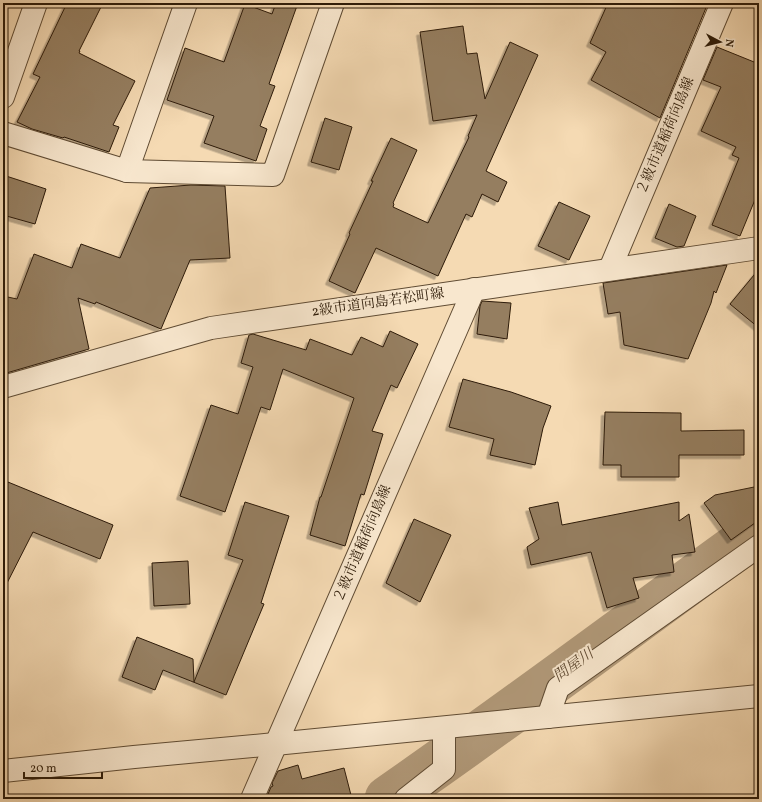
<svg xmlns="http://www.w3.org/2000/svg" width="762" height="802" viewBox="0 0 762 802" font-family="Vollkorn,'Noto Serif JP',serif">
	<defs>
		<filter id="shadow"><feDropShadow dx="-3.5" dy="3.5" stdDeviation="0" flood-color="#0004"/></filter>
	</defs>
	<rect width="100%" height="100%" fill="#f5dab3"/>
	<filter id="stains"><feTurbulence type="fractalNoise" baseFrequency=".005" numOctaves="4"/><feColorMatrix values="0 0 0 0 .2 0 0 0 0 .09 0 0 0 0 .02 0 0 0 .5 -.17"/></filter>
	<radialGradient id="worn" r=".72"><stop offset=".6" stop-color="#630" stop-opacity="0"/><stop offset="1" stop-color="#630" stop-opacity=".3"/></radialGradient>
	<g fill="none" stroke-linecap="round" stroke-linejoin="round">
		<!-- river -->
		<path stroke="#b19979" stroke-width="47" d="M 388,799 C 514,712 635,620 759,531"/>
	</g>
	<!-- building -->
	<g fill="#957e61" stroke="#2d1b08" filter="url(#shadow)">
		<path d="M 67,3 L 103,3 L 79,51 L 80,51 L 79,53 L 135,81 L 113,125 L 119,127 L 109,152 L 64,137 L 63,138 L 32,129 L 17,122 L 40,77 L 33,74 Z"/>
		<path d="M 276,3 L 298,3 L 269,84 L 275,86 L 260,126 L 267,129 L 256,161 L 204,143 L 214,116 L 167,100 L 185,48 L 224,62 L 245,4 L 272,14 Z"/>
		<path d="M 608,3 L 708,3 L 660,118 L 591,80 L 606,52 L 590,43 Z"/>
		<path d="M 463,26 L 467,54 L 477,53 L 485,99 L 510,42 L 538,55 L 486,171 L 507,182 L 498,202 L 482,194 L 472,217 L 466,214 L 438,276 L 376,248 L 355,293 L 329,281 L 350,234 L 349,233 L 373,181 L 371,181 L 391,138 L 417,150 L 393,203 L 394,204 L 393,207 L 428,223 L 469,137 L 468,136 L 477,115 L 433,121 L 420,32 Z"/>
		<path d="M 717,47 L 759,64 L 759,190 L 740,236 L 712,225 L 739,158 L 732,155 L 736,147 L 701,131 L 721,87 L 703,80 Z"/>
		<path d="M 325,118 L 352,127 L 339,170 L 311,162 Z"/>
		<path d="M 3,175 L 46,189 L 35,224 L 3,215 Z"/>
		<path d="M 191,185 L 225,186 L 230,258 L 190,260 L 161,329 L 96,302 L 95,304 L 78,298 L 89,349 L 3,374 L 3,296 L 17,299 L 34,254 L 72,268 L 81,244 L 120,258 L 150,188 Z"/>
		<path d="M 559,202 L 590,216 L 569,260 L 538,246 Z"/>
		<path d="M 669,204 L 696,216 L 684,246 L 677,247 L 655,238 Z"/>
		<path d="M 727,265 L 716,293 L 714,291 L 711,303 L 688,359 L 624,345 L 620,312 L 608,314 L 603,283 Z"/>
		<path d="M 759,269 L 759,328 L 730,304 Z"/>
		<path d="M 482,301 L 511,303 L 507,339 L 477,334 L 480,306 Z"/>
		<path d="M 390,331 L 418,344 L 397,388 L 391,385 L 372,431 L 383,434 L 364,495 L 361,494 L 345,546 L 310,535 L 320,497 L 321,497 L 354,398 L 283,369 L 270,410 L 261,407 L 225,512 L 180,496 L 211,405 L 238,414 L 253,367 L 241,363 L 249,335 L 253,334 L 306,350 L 310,339 L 352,355 L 361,337 L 383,347 Z"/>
		<path d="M 463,379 L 511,392 L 551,406 L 543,428 L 535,465 L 490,455 L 494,439 L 449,427 Z"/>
		<path d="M 605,412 L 681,413 L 681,431 L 744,430 L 744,455 L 679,455 L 679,477 L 621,477 L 621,465 L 603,465 Z"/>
		<path d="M 3,480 L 113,525 L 100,559 L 33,532 L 3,591 Z"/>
		<path d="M 759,486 L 759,520 L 731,540 L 704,503 L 715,495 Z"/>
		<path d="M 245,502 L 289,516 L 261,603 L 264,604 L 226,695 L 163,670 L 155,690 L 122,677 L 137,637 L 193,659 L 194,682 L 243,560 L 228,555 Z"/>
		<path d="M 558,502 L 562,525 L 679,502 L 679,521 L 689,514 L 695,552 L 672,555 L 674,572 L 633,578 L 639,598 L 607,608 L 591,552 L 531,565 L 527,547 L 539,539 L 529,508 Z"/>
		<path d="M 414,519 L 451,535 L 420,602 L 386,583 Z"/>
		<path d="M 188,561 L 190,604 L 154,606 L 152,563 Z"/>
		<path d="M 298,765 L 302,779 L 344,768 L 352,799 L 266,799 L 271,787 L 273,786 L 272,783 L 278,771 Z"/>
	</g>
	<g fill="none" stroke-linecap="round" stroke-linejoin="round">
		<!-- minor casing -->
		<g stroke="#5f4b33" stroke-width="24">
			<g id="minor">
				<path d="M 3,97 L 36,3"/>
				<path d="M 3,133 L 127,171 L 273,175 L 333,3"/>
				<path d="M 127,171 L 186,3"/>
				<path d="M 3,387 L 211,328 L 759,248"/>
				<path d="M 548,717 L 558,688 L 759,546"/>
				<path d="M 406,799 L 444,769 L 444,728"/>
			</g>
		</g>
		<!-- tertiary casing -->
		<g stroke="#5f4b33" stroke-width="24">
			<g id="tertiary">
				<path d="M 610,269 L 722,3"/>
				<path d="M 3,771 L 134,757 L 275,744 L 759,696"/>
				<path d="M 252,799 L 474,289"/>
			</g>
		</g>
		<!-- minor -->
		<use href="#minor" stroke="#f8e7ce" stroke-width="22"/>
		<!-- tertiary -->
		<use href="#tertiary" stroke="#f8e7ce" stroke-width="22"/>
	</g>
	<g text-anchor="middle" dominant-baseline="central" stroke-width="4" stroke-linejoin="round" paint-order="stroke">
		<!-- street labels -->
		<g font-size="14" fill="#2d1b08" stroke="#f8e7ce">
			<text transform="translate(666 136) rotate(-67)">２級市道稲荷向島線</text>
			<text transform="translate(378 303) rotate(-8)">2級市道向島若松町線</text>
			<text transform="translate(363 544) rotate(-67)">２級市道稲荷向島線</text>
		</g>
		<!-- water labels -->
		<g font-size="15" font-style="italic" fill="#624d35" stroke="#f8e7ce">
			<text transform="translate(574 666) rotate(-36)">問屋川</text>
		</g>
	</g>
	<!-- margin -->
	<rect width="762" height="802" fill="none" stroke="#f5dab3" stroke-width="16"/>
	<rect x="4" y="4" width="754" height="794" fill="none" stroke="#2d1b08" stroke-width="2"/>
	<rect x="8" y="8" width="746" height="786" fill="none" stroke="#2d1b08"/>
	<!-- north arrow -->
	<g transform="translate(720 42) rotate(97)" stroke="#f8e7ce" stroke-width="3" paint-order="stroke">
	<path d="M0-3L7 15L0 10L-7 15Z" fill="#2d1b08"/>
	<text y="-6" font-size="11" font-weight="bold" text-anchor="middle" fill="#2d1b08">N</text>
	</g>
	<!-- scale -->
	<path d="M24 772v6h78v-6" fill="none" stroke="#2d1b08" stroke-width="2"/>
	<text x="30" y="772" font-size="12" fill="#2d1b08" stroke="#f8e7ce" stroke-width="3" paint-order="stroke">20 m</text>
	<rect width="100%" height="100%" filter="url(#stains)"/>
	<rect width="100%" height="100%" fill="url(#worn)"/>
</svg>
